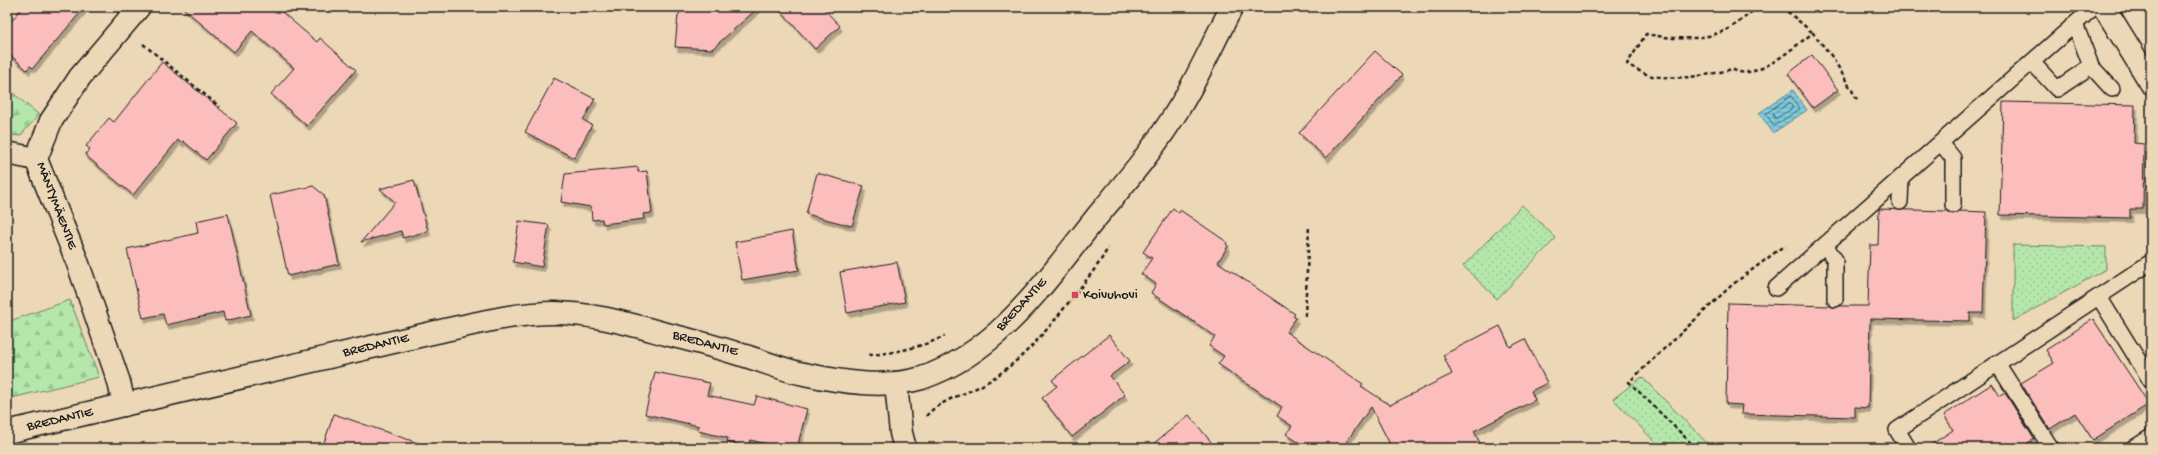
<svg xmlns="http://www.w3.org/2000/svg" width="2158" height="455" viewBox="0 0 2158 455" font-family="'Gochi Hand',sans-serif">
	<defs>
		<pattern id="grass-dots" width="8" height="8" patternUnits="userSpaceOnUse"><rect width="8" height="8" fill="#b4e7a9"/><path d="M2 2h.1M6 6h.1" fill="none" stroke="#9ac691" stroke-width="1.8" stroke-linecap="round"/></pattern>
		<pattern id="forest-firs" width="22" height="20" patternUnits="userSpaceOnUse"><rect width="22" height="20" fill="#b4e7a9"/><path d="M5 1l3.5 6h-7zM16 11l3.5 6h-7z" fill="#9ac691"/></pattern>
		<pattern id="water-rules" width="6" height="5" patternUnits="userSpaceOnUse"><rect width="6" height="5" fill="#7fcbdf"/><path d="M0 2.5h6" fill="none" stroke="#6daebf"/></pattern>
		<filter id="shadow"><feDropShadow dx="2.5" dy="4.5" stdDeviation="0" flood-color="#0004"/></filter>
	</defs>
	<rect width="100%" height="100%" fill="#ecd8b6"/>
	<filter id="ink" filterUnits="userSpaceOnUse"><feTurbulence type="fractalNoise" baseFrequency=".025" numOctaves="2"/><feDisplacementMap in="SourceGraphic" scale="8" xChannelSelector="R" yChannelSelector="G"/><feConvolveMatrix kernelMatrix="1 2 1 2 8 2 1 2 1" color-interpolation-filters="sRGB"/></filter>
	<g filter="url(#ink)">
		<!-- grass -->
		<g fill="url(#grass-dots)" stroke="#688262">
			<path d="M 1522,205 L 1556,238 L 1497,299 L 1463,266 Z"/>
			<path d="M 2013,245 L 2106,247 L 2106,269 L 2013,321 Z"/>
			<path d="M 1642,377 L 1712,448 L 1661,448 L 1613,399 Z"/>
		</g>
		<!-- forest -->
		<g fill="url(#forest-firs)" stroke="#688262">
			<path d="M 7,88 L 39,115 L 20,136 L 7,134 Z"/>
			<path d="M 70,300 L 99,377 L 7,399 L 7,322 Z"/>
		</g>
		<!-- water -->
		<path fill="url(#water-rules)" stroke="#578591" d="M 1793,90 L 1807,110 L 1773,133 L 1759,113 Z"/>
		<g fill="none" stroke-linecap="round" stroke-linejoin="round">
			<!-- shore -->
			<g stroke="#44626a" stroke-width="1">
				<path d="M 1791,96 L 1800,109 L 1774,126 L 1766,114 Z"/>
				<path d="M 1790,103 L 1793,108 L 1775,119 L 1773,114 Z"/>
			</g>
		</g>
		<!-- building -->
		<g fill="#fbbebd" stroke="#1c1c1c" filter="url(#shadow)">
			<path d="M 23,7 L 85,7 L 33,68 L 30,66 L 27,70 L 7,52 L 7,26 Z"/>
			<path d="M 182,7 L 276,7 L 317,42 L 320,38 L 356,70 L 307,126 L 271,94 L 294,68 L 252,31 L 234,52 Z"/>
			<path d="M 686,7 L 759,7 L 712,49 L 675,47 L 678,15 Z"/>
			<path d="M 777,7 L 822,7 L 840,26 L 815,49 Z"/>
			<path d="M 1375,51 L 1402,75 L 1326,158 L 1299,133 Z"/>
			<path d="M 1812,55 L 1838,90 L 1813,108 L 1788,74 Z"/>
			<path d="M 162,62 L 237,123 L 206,160 L 183,141 L 181,143 L 178,140 L 133,195 L 85,155 L 90,149 L 86,146 L 109,118 L 114,122 Z"/>
			<path d="M 554,78 L 595,99 L 583,120 L 592,125 L 574,158 L 525,132 Z"/>
			<path d="M 2003,102 L 2135,105 L 2134,143 L 2144,144 L 2143,209 L 2130,209 L 2130,218 L 2000,215 Z"/>
			<path d="M 638,167 L 638,172 L 647,171 L 652,213 L 643,214 L 644,219 L 603,224 L 602,219 L 592,220 L 591,207 L 561,202 L 565,174 Z"/>
			<path d="M 817,173 L 864,186 L 852,226 L 806,214 Z"/>
			<path d="M 414,180 L 428,231 L 403,238 L 401,231 L 361,242 L 395,202 L 380,189 Z"/>
			<path d="M 313,186 L 324,195 L 339,264 L 288,276 L 270,195 Z"/>
			<path d="M 1173,208 L 1179,213 L 1180,210 L 1227,242 L 1226,244 L 1228,246 L 1218,262 L 1295,314 L 1293,316 L 1296,318 L 1286,332 L 1363,384 L 1361,386 L 1390,405 L 1452,374 L 1443,355 L 1500,326 L 1510,347 L 1525,339 L 1547,383 L 1531,391 L 1535,400 L 1474,431 L 1482,448 L 1392,448 L 1371,407 L 1342,448 L 1307,448 L 1286,434 L 1292,426 L 1277,416 L 1282,407 L 1218,364 L 1224,356 L 1209,346 L 1215,336 L 1151,293 L 1156,284 L 1141,274 L 1152,258 L 1143,252 Z"/>
			<path d="M 1879,209 L 1946,211 L 1953,214 L 1959,211 L 1986,212 L 1983,313 L 1970,313 L 1970,321 L 1870,319 L 1868,408 L 1855,407 L 1855,417 L 1741,414 L 1742,405 L 1726,404 L 1728,303 L 1830,306 L 1835,308 L 1840,306 L 1868,306 L 1870,245 L 1878,245 Z"/>
			<path d="M 228,214 L 251,315 L 225,321 L 223,312 L 166,325 L 163,314 L 143,318 L 127,249 L 198,233 L 196,221 Z"/>
			<path d="M 519,221 L 549,225 L 542,267 L 513,262 Z"/>
			<path d="M 792,231 L 799,270 L 742,280 L 735,242 Z"/>
			<path d="M 897,262 L 905,302 L 847,313 L 840,272 Z"/>
			<path d="M 2093,319 L 2149,404 L 2093,440 L 2075,413 L 2050,429 L 2021,383 L 2054,363 L 2046,350 Z"/>
			<path d="M 1109,335 L 1130,361 L 1110,376 L 1125,395 L 1072,437 L 1042,398 L 1057,386 L 1052,380 Z"/>
			<path d="M 655,372 L 710,383 L 707,395 L 754,405 L 757,396 L 807,409 L 797,448 L 784,448 L 750,440 L 748,447 L 727,442 L 728,438 L 698,431 L 699,426 L 645,414 Z"/>
			<path d="M 1992,384 L 2000,396 L 2005,393 L 2034,439 L 2019,448 L 1926,448 L 1953,430 L 1944,415 Z"/>
			<path d="M 334,414 L 421,444 L 421,448 L 322,448 Z"/>
			<path d="M 1189,415 L 1216,448 L 1148,448 Z"/>
		</g>
		<g fill="none" stroke-linecap="round" stroke-linejoin="round">
			<!-- lane casing -->
			<g stroke="#1c1c1c" stroke-width="18">
				<g id="lane">
					<path d="M 2075,24 L 2091,66 L 2112,89"/>
					<path d="M 2032,62 L 2057,89 L 2091,66"/>
					<path d="M 1941,143 L 1953,158 L 1953,205"/>
					<path d="M 1900,202 L 1901,178"/>
					<path d="M 1825,245 L 1835,260 L 1835,299"/>
					<path d="M 1776,288 L 2094,7"/>
					<path d="M 2099,297 L 2151,381"/>
					<path d="M 1997,363 L 2051,448"/>
					<path d="M 1908,448 L 1897,430 L 2151,262"/>
					<path d="M 2134,448 L 2151,437"/>
				</g>
			</g>
			<!-- street casing -->
			<g stroke="#1c1c1c" stroke-width="25">
				<g id="street">
					<path d="M 2104,7 L 2151,83"/>
					<path d="M 7,153 L 36,159"/>
					<path d="M 896,384 L 901,433 L 905,448"/>
					<path d="M 124,405 L 119,382 L 77,261 L 36,159 L 51,121 L 80,77 L 139,7"/>
				</g>
			</g>
			<!-- secondary casing -->
			<g stroke="#1c1c1c" stroke-width="25">
				<path id="secondary" d="M 7,432 L 436,332 C 474,324 514,313 554,313 C 592,313 629,324 666,334 C 691,340 717,347 742,355 C 763,361 783,370 804,374 C 841,382 885,389 922,378 C 999,352 1047,279 1095,219 C 1124,184 1155,148 1179,108 C 1199,76 1214,40 1232,7"/>
			</g>
			<!-- path -->
			<g stroke="#1c1c1c" stroke-width="2.5" stroke-dasharray="4 3" stroke-linecap="butt">
				<path d="M 1758,7 C 1748,14 1738,24 1728,29 C 1703,42 1672,39 1646,34 L 1627,64 C 1634,68 1644,74 1652,76 C 1678,80 1707,76 1732,69 C 1755,84 1794,46 1813,33 L 1833,58 L 1858,101"/>
				<path d="M 1782,7 L 1813,33"/>
				<path d="M 143,44 L 220,107"/>
				<path d="M 1305,316 L 1309,226"/>
				<path d="M 869,355 C 895,353 922,347 945,336"/>
				<path d="M 926,416 C 941,399 965,395 984,384 C 1020,363 1044,334 1069,302 C 1083,284 1097,268 1108,248"/>
				<path d="M 1696,448 L 1629,382 L 1732,285 L 1781,248 L 1786,248"/>
			</g>
			<!-- lane -->
			<use href="#lane" stroke="#ecd8b6" stroke-width="15"/>
			<!-- street -->
			<use href="#street" stroke="#ecd8b6" stroke-width="22"/>
			<!-- secondary -->
			<use href="#secondary" stroke="#ecd8b6" stroke-width="22"/>
		</g>
	</g>
	<!-- markers -->
	<rect fill="#d1495b" stroke="#ecd8b6" stroke-width="1.5" x="1071" y="291" width="8" height="8" rx="2"/>
	<g text-anchor="middle" dominant-baseline="central" stroke-width="3" stroke-linejoin="round" paint-order="stroke">
		<!-- street labels -->
		<g font-size="14" fill="#1c1c1c" stroke="#ecd8b6">
			<text transform="translate(56 206) rotate(69)">MÄNTYMÄENTIE</text>
			<text transform="translate(1022 305) rotate(-47)">BREDANTIE</text>
			<text transform="translate(705 344) rotate(15)">BREDANTIE</text>
			<text transform="translate(376 346) rotate(-13)">BREDANTIE</text>
			<text transform="translate(60 420) rotate(-13)">BREDANTIE</text>
		</g>
		<!-- poi labels -->
		<g font-size="14" fill="#1c1c1c" stroke="#ecd8b6" text-anchor="start">
			<text x="1083" y="295">Koivuhovi</text>
		</g>
	</g>
	<!-- margin -->
	<rect width="2158" height="455" fill="none" stroke="#ecd8b6" stroke-width="24"/>
	<rect x="12" y="12" width="2134" height="431" fill="none" stroke="#1c1c1c" stroke-width="1.5" filter="url(#ink)"/>
</svg>
